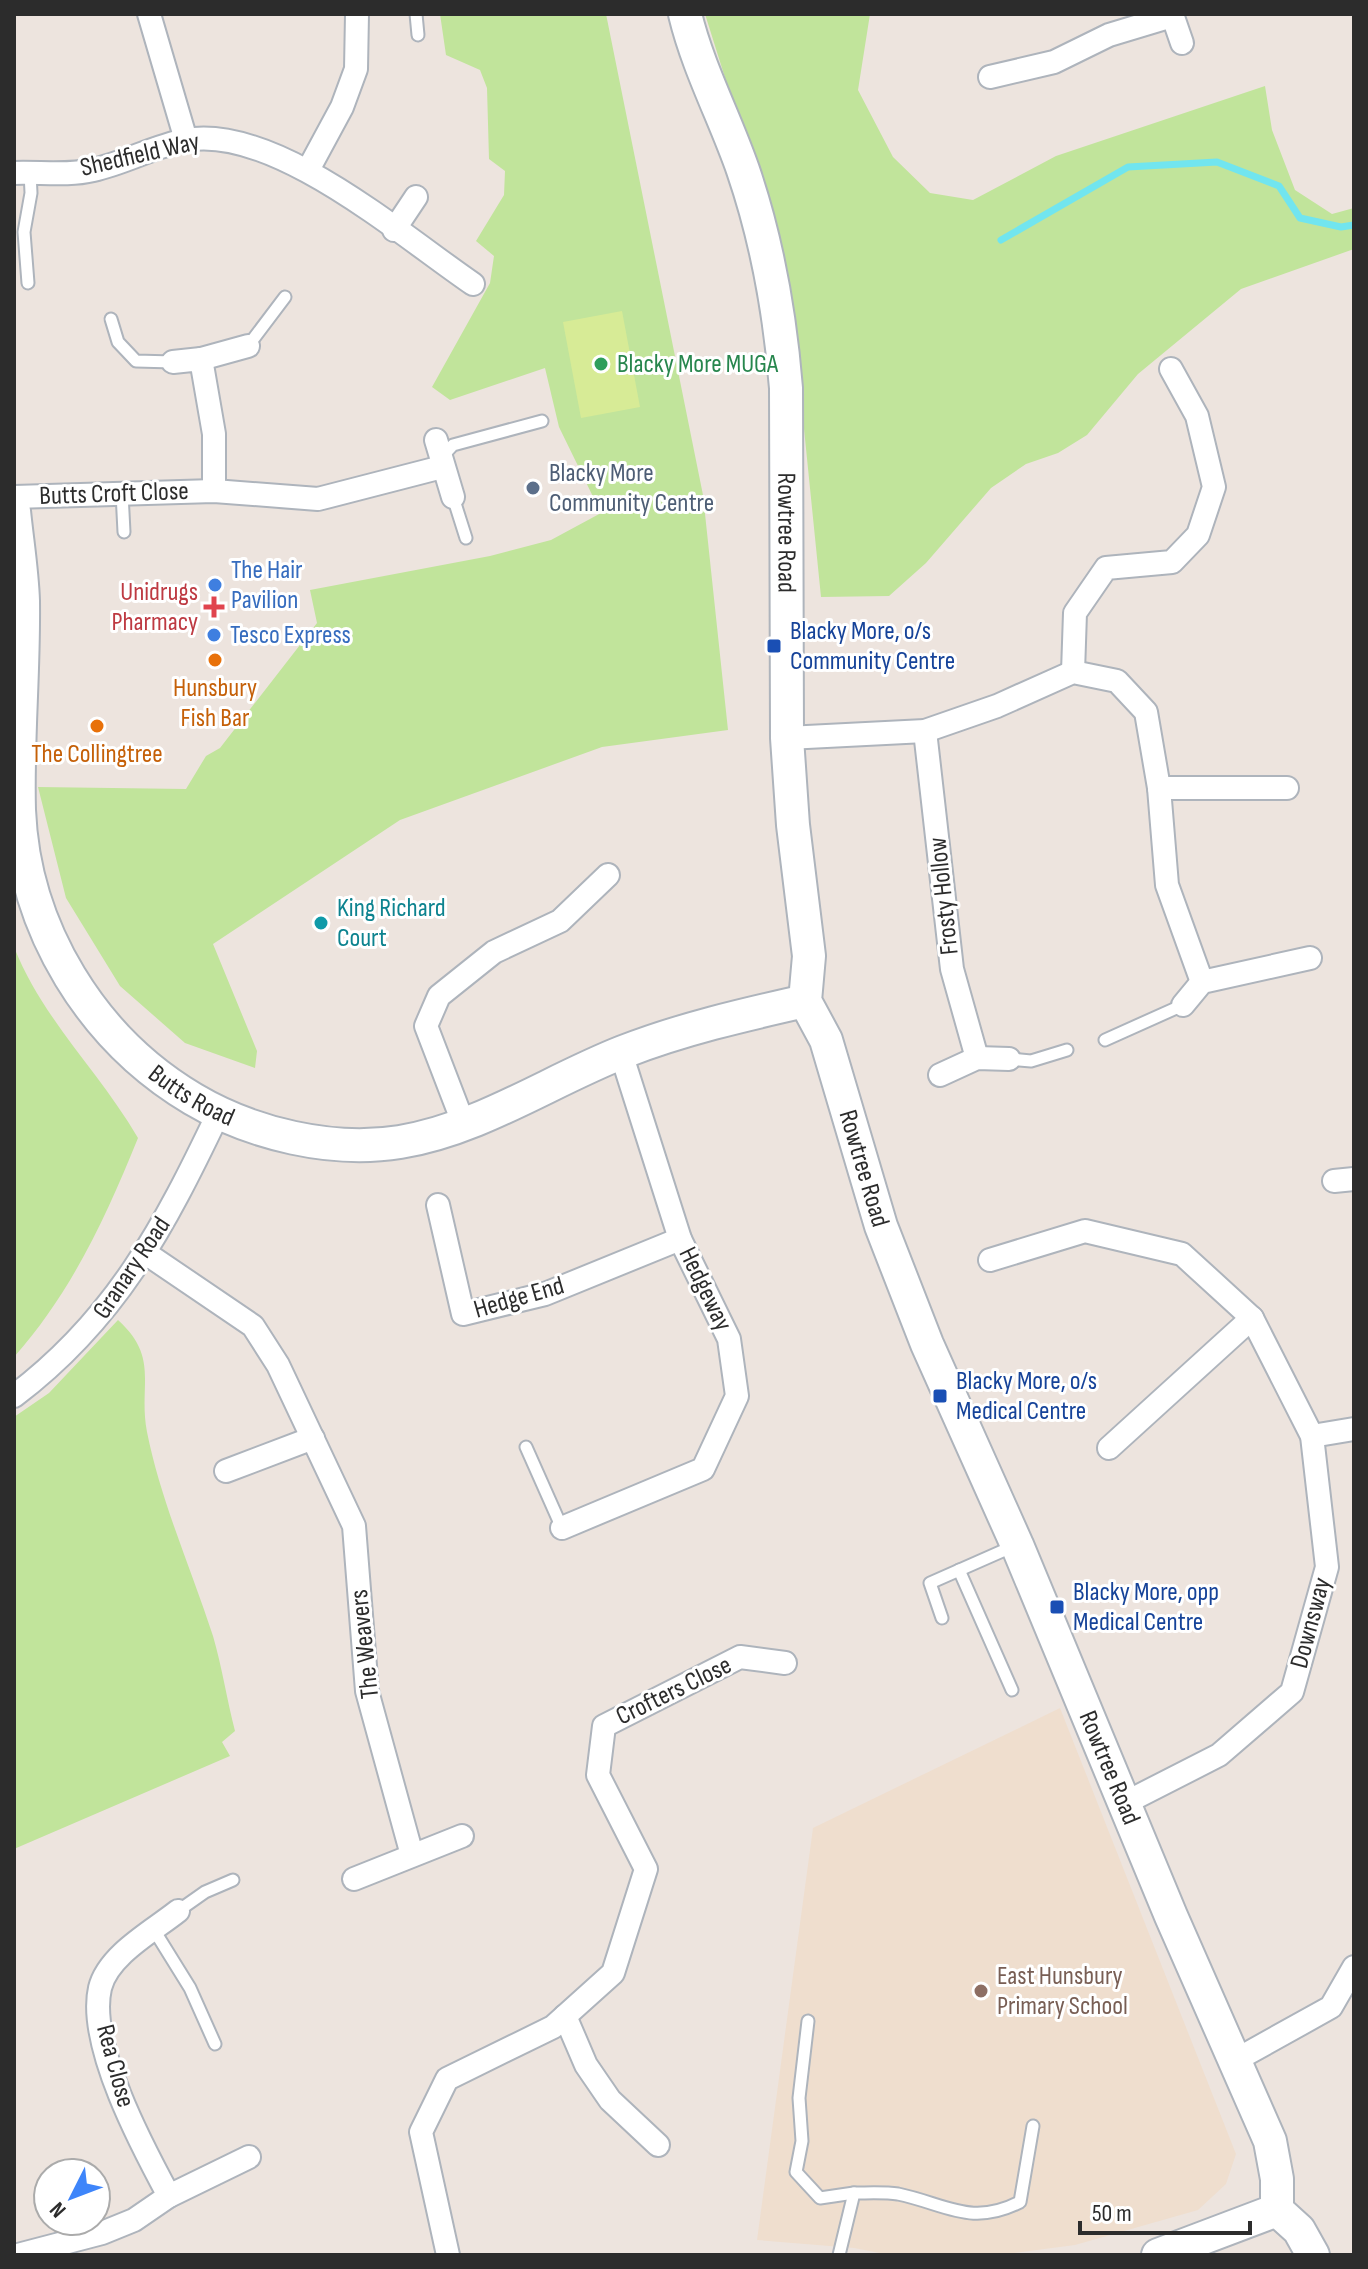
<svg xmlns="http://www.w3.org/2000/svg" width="1368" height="2269" viewBox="0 0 1368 2269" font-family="'Sofia Sans Condensed',sans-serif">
	<rect width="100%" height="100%" fill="#ede4de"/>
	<!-- education -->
	<path fill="#efdece" d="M 1060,1708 L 1236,2154 L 1226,2184 L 1198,2210 L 1075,2245 L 1000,2255 L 890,2255 L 854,2248 L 757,2240 L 813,1828 Z"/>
	<!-- green -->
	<g fill="#c1e49b">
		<path d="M 440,14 L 606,14 L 703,495 L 728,730 L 602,747 L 400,820 L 213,944 L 257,1051 L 255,1068 L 185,1043 L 120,986 L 66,898 L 38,787 L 186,789 L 206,756 L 220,748 L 317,623 L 310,590 L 490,556 L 551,540 L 601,513 L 559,427 L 545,368 L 450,400 L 432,387 L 490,283 L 494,256 L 476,241 L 504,195 L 505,171 L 489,159 L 487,88 L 480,70 L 446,55 Z"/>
		<path d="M 705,14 L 870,14 L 858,90 L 893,157 L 930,193 L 973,200 L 1056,156 L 1265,86 L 1272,130 L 1295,190 L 1332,214 L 1354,208 L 1354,249 L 1241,289 L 1138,374 L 1087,435 L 1058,453 L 1026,464 L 991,488 L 926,563 L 889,596 L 821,597 L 793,320 L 766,208 Z"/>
		<path d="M 14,947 C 43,1020 99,1071 138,1138 C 106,1217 71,1293 14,1357 Z"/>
		<path d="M 118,1320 C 160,1358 138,1385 147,1432 C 161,1502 191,1568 213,1636 C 222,1667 227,1700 235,1731 L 222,1742 L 230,1756 L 14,1849 L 14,1417 L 49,1393 Z"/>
	</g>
	<!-- pitch -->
	<path fill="#d7eb96" d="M 622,311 L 640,407 L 581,418 L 563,322 Z"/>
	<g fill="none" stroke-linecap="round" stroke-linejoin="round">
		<!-- stream -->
		<path stroke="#71e5ef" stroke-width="7" d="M 1001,240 L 1128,167 L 1217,162 L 1279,186 L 1300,218 L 1341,227 L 1354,225"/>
		<!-- lane casing -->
		<g stroke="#aeb4bc" stroke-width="15">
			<g id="lane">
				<path d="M 416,14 L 418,35"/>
				<path d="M 28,283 L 24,232 L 31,193 L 30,172"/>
				<path d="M 111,319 L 118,342 L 136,361 L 173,362"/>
				<path d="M 248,346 L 285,297"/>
				<path d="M 440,459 L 453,445 L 542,421"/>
				<path d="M 122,493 L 124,532"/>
				<path d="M 453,497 L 466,538"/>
				<path d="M 1105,1040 L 1183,1005"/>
				<path d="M 1009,1059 L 1031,1061 L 1067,1050"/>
				<path d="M 526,1447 L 562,1528"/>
				<path d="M 959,1570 L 1012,1690"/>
				<path d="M 942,1618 L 930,1583 L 1016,1545"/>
				<path d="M 178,1911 L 205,1892 L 233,1880"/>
				<path d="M 154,1930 L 190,1988 L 215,2044"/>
				<path d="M 808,2021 L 799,2098 L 802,2141 L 796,2172 L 820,2198 L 854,2193"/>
				<path d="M 839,2255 L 854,2193 C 868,2193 885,2192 898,2194 C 946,2204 971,2227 1020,2202 L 1033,2126"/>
			</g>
		</g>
		<!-- street casing -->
		<g stroke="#aeb4bc" stroke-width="26">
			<g id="street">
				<path d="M 149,14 L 186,140"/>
				<path d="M 1172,14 L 1182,43"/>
				<path d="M 990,77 L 1054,62 L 1109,35 L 1172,16"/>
				<path d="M 308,170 L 342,107 L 356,69 L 357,14"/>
				<path d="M 14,173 C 40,172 68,176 93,170 C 125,163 154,146 186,140 C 274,124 401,235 473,284"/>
				<path d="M 394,230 L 416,197"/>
				<path d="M 201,359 L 248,346"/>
				<path d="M 173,362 L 201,359 L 214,434 L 214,491"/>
				<path d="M 436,440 L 453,497"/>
				<path d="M 14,497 L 214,491 L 318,499 L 442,467"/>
				<path d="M 1073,672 L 1075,613 L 1106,568 L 1172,562 L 1198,535 L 1214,487 L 1197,416 L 1171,369"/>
				<path d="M 925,731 L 952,969 L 977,1058"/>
				<path d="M 787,738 L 925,731 L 997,706 L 1073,672 L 1117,681 L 1146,712 L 1159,788 L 1167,885 L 1202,982"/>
				<path d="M 1159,788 L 1287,788"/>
				<path d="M 1183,1005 L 1202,982 L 1310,958"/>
				<path d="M 940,1075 L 977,1058 L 1009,1059"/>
				<path d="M 464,1125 L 426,1026 L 439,996 L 494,952 L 560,921 L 608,875"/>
				<path d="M 1334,1181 L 1354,1179"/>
				<path d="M 438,1205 L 463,1314 L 545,1294 L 680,1239"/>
				<path d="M 147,1254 L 253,1326 L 278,1365 L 354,1526 L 367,1691 L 412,1855"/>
				<path d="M 990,1260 L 1085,1231 L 1182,1254 L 1252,1318 L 1312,1436 L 1327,1567 L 1292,1692 L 1219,1755 L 1125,1803"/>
				<path d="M 14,1396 C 116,1319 164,1227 218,1114"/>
				<path d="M 1312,1436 L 1354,1429"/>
				<path d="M 1109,1448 L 1252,1318"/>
				<path d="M 226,1471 L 313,1438"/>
				<path d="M 562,1528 L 703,1469 L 737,1396 L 729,1339 L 680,1239 L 621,1053"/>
				<path d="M 354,1879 L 462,1836"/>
				<path d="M 565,2016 L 586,2065 L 610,2100 L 658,2145"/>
				<path d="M 1234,2061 L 1331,2007 L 1354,1967"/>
				<path d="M 169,2196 C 143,2148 87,2044 100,1988 C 108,1955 153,1931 178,1911"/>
				<path d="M 18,2255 L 102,2233 L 134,2220 L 169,2196 L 249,2157"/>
				<path d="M 448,2255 L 421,2132 L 447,2079 L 553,2027 L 613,1973 L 646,1869 L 598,1775 L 604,1726 L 740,1657 L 785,1663"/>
			</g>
		</g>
		<!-- secondary casing -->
		<g stroke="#aeb4bc" stroke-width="36">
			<g id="secondary">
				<path id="s1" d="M 685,14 C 698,68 725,118 743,170 C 767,240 780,314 786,388 L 787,738 L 793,825 L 809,956 L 805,1001 L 826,1040 L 881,1226 L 927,1344 L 1017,1545 L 1171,1916 L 1270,2141 L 1277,2179 L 1277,2210 L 1299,2230 L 1313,2255"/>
				<path id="s2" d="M 14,511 C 17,541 22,571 23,601 C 24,671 17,741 19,810 C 24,929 92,1039 193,1099 C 252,1134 332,1153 400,1142 C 480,1129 549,1081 623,1052 C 682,1029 743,1015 805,1001"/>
				<path d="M 1158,2255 L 1277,2210"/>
			</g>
		</g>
		<!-- lane -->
		<use href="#lane" stroke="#fff" stroke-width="11"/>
		<!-- street -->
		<use href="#street" stroke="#fff" stroke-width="22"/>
		<!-- secondary -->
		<use href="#secondary" stroke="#fff" stroke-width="32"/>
	</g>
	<!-- markers -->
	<circle fill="#2e9e5b" stroke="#fff" stroke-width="3" cx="601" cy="364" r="8"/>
	<circle fill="#5c6f8a" stroke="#fff" stroke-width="3" cx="533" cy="488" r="8"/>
	<g fill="#3f7fe0" stroke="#fff" stroke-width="3">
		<circle cx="215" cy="585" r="8"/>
		<circle cx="214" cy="635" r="8"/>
	</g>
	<path fill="#e0444e" stroke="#fff" stroke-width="3" d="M210 595h8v8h8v8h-8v8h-8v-8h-8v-8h8z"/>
	<g fill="#1a4fb4" stroke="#fff" stroke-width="3">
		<rect x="766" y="638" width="16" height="16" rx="4"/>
		<rect x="932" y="1388" width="16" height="16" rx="4"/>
		<rect x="1049" y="1599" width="16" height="16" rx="4"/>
	</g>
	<g fill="#e8710a" stroke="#fff" stroke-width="3">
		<circle cx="215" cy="660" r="8"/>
		<circle cx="97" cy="726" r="8"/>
	</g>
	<circle fill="#0f9aa8" stroke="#fff" stroke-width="3" cx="321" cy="923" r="8"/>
	<circle fill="#8d6e63" stroke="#fff" stroke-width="3" cx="981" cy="1991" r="8"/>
	<g text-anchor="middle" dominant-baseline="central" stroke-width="6" stroke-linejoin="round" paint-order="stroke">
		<!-- street labels -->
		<g font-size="26" fill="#2c2c2c" stroke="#fff">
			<text transform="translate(140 155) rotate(-13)">Shedfield Way</text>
			<text transform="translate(114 494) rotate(-2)">Butts Croft Close</text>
			<text stroke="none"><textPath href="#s1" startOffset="534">Rowtree Road</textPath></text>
			<text transform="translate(944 896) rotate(-96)">Frosty Hollow</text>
			<text stroke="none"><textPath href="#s2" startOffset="648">Butts Road</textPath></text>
			<text stroke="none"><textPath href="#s1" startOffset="1182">Rowtree Road</textPath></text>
			<text transform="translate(132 1268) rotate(-56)">Granary Road</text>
			<text transform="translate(705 1289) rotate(64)">Hedgeway</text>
			<text transform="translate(519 1298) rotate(-16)">Hedge End</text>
			<text transform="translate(1311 1623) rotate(-75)">Downsway</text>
			<text transform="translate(365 1644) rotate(-96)">The Weavers</text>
			<text transform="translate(674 1691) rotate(-26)">Crofters Close</text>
			<text stroke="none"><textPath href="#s1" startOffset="1830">Rowtree Road</textPath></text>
			<text transform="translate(115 2066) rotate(75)">Rea Close</text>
		</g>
		<!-- leisure labels -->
		<g font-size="26" fill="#27864d" stroke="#fff" text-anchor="start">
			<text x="617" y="364">Blacky More MUGA</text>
		</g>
		<!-- service labels -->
		<g font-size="26" fill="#4e5e75" stroke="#fff" text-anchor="start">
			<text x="549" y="473">Blacky More<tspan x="549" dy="30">Community Centre</tspan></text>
		</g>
		<!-- shop labels -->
		<g font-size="26" fill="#366cbe" stroke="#fff" text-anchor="start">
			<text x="231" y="570">The Hair<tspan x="231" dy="30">Pavilion</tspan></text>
			<text x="230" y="635">Tesco Express</text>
		</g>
		<!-- health labels -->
		<g font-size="26" fill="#be3a42" stroke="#fff" text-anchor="end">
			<text x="198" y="592">Unidrugs<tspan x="198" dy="30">Pharmacy</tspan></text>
		</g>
		<!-- transit labels -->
		<g font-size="26" fill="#164399" stroke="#fff" text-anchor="start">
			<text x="790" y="631">Blacky More, o/s<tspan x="790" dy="30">Community Centre</tspan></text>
			<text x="956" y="1381">Blacky More, o/s<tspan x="956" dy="30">Medical Centre</tspan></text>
			<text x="1073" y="1592">Blacky More, opp<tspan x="1073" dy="30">Medical Centre</tspan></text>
		</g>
		<!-- food labels -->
		<g font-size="26" fill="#c56008" stroke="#fff">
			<text x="215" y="688">Hunsbury<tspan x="215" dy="30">Fish Bar</tspan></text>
			<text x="97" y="754">The Collingtree</text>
		</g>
		<!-- culture labels -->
		<g font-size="26" fill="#0d838f" stroke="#fff" text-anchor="start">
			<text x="337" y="908">King Richard<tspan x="337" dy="30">Court</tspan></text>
		</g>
		<!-- education labels -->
		<g font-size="26" fill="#785e54" stroke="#fff" text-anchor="start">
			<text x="997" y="1976">East Hunsbury<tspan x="997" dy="30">Primary School</tspan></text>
		</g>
	</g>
	<!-- border -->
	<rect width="1368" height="2269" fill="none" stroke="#2c2c2c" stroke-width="32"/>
	<!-- north arrow -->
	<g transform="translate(72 2197) rotate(228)"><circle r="38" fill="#ffffff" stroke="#ababab" stroke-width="2"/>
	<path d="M0-6L14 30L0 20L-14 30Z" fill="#3e85fa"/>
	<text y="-12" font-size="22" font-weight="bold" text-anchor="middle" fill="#2c2c2c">N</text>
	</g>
	<!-- scale -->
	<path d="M1080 2221v12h170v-12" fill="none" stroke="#2c2c2c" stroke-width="4"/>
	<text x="1092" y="2221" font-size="24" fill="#2c2c2c" stroke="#ffffff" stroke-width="6" paint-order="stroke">50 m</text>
</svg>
